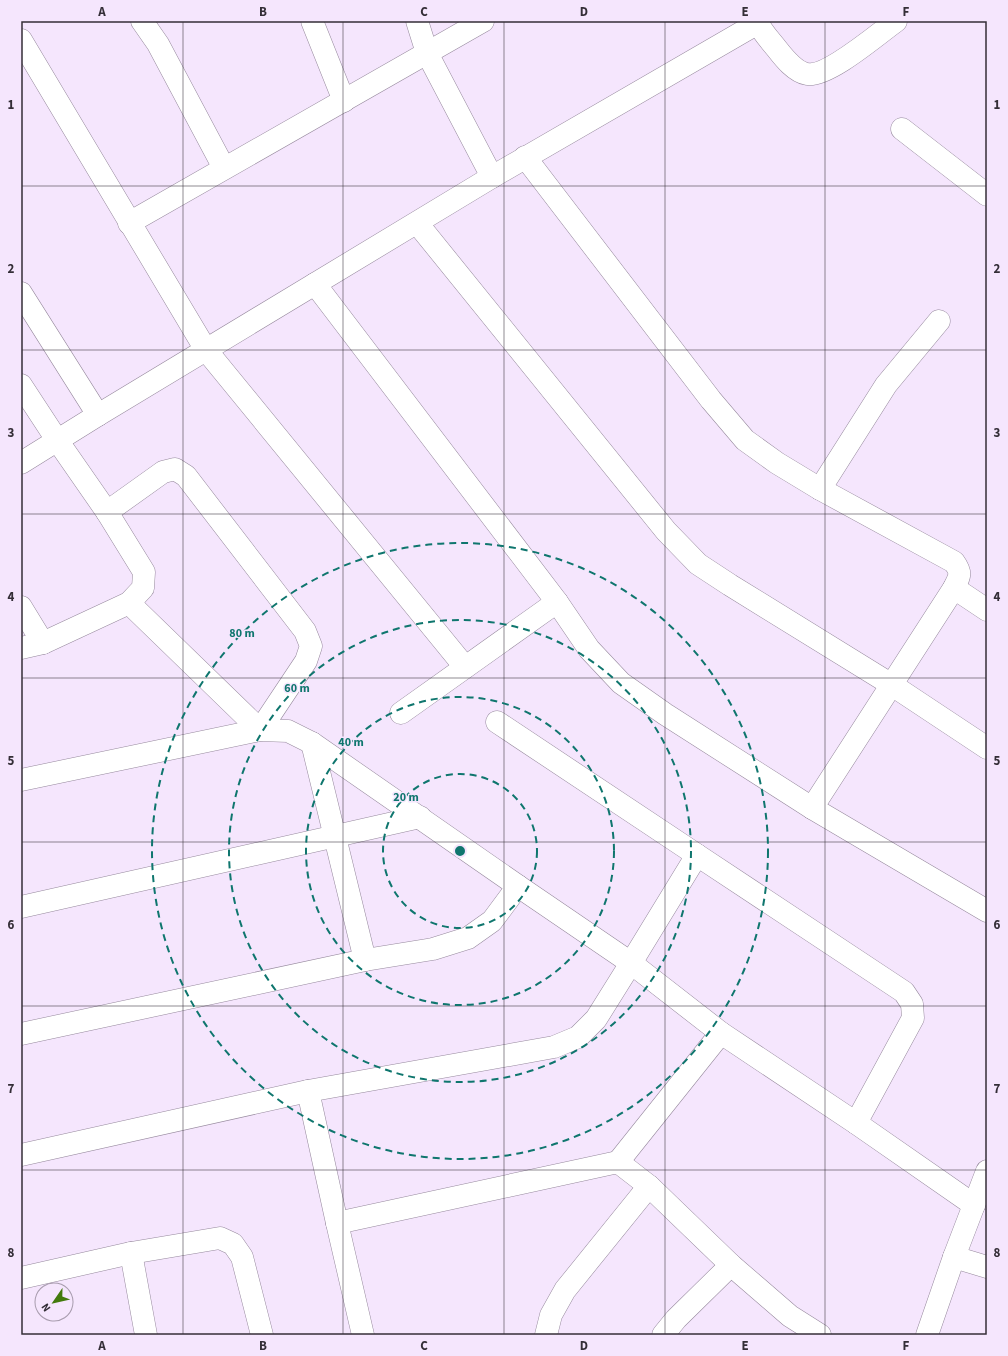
<svg xmlns="http://www.w3.org/2000/svg" width="1008" height="1356" viewBox="0 0 1008 1356" font-family="'Source Sans 3',sans-serif">
	<rect width="100%" height="100%" fill="#f5e6fd"/>
	<g fill="none" stroke-linecap="round" stroke-linejoin="round">
		<!-- minor casing -->
		<g stroke="#96899d" stroke-width="23">
			<g id="minor">
				<path d="M 142,21 L 158,44 L 224,168"/>
				<path d="M 312,21 L 344,101"/>
				<path d="M 417,21 L 427,53 L 492,177"/>
				<path d="M 757,21 C 761,31 770,40 777,49 C 784,58 795,72 807,74 C 827,78 878,34 896,21"/>
				<path d="M 21,40 L 206,350 L 465,667"/>
				<path d="M 902,129 L 987,195"/>
				<path d="M 525,157 L 711,400 L 745,440 L 777,463 L 820,489 L 954,562 C 962,573 960,576 954,588 L 812,808"/>
				<path d="M 129,223 L 483,21"/>
				<path d="M 417,223 L 666,531 L 698,564 L 730,585 L 892,685 L 987,748"/>
				<path d="M 315,284 L 557,602 L 589,649 L 621,683 L 665,714 L 812,808 L 987,911"/>
				<path d="M 21,293 L 98,415"/>
				<path d="M 21,385 L 57,440 L 107,512 L 144,572 L 143,588 L 129,603"/>
				<path d="M 21,463 L 98,415 L 492,177 L 758,23"/>
				<path d="M 820,489 L 886,385 L 939,321"/>
				<path d="M 954,588 L 987,610"/>
				<path d="M 21,607 L 43,643"/>
				<path d="M 21,648 L 43,643 L 129,603 L 260,730 L 306,661 L 311,646 L 305,631 L 186,476 L 175,469 L 163,472 L 107,512"/>
				<path d="M 401,713 L 557,602"/>
				<path d="M 312,743 L 365,960"/>
				<path d="M 21,780 L 260,730 L 288,731 L 312,743 L 518,886"/>
				<path d="M 697,855 L 904,992 L 912,1004 L 913,1018 L 856,1123"/>
				<path d="M 21,907 L 420,817"/>
				<path d="M 21,1034 L 365,960 L 433,949 L 468,938 L 492,921 L 518,886 L 631,963 L 697,855 L 497,722"/>
				<path d="M 308,1091 L 554,1047 L 578,1037 L 596,1019 L 631,963 L 721,1033 L 856,1123 L 974,1205"/>
				<path d="M 21,1155 L 308,1091 L 337,1223 L 618,1162 L 649,1186"/>
				<path d="M 618,1162 L 721,1033"/>
				<path d="M 337,1223 L 363,1335"/>
				<path d="M 131,1253 L 146,1335"/>
				<path d="M 954,1257 L 987,1267"/>
				<path d="M 21,1278 L 131,1253 L 220,1238 L 233,1244 L 242,1257 L 262,1335"/>
				<path d="M 546,1335 L 551,1315 L 565,1290 L 649,1186 L 731,1265 L 790,1316 L 820,1335"/>
				<path d="M 663,1335 L 676,1319 L 731,1265"/>
				<path d="M 927,1335 L 954,1257 L 987,1171"/>
			</g>
		</g>
		<!-- minor -->
		<use href="#minor" stroke="#fff" stroke-width="22"/>
	</g>
	<!-- grid -->
	<path fill="none" stroke="#342e37" stroke-width="1" stroke-opacity="0.55" d="M 183,21 L 183,1335M 343,21 L 343,1335M 504,21 L 504,1335M 665,21 L 665,1335M 825,21 L 825,1335M 21,186 L 987,186M 21,350 L 987,350M 21,514 L 987,514M 21,678 L 987,678M 21,842 L 987,842M 21,1006 L 987,1006M 21,1170 L 987,1170"/>
	<!-- distance rings -->
	<g fill="none" stroke="#0f766e" stroke-width="2" stroke-dasharray="7 5">
		<circle cx="460" cy="851" r="77"/>
		<circle cx="460" cy="851" r="154"/>
		<circle cx="460" cy="851" r="231"/>
		<circle cx="460" cy="851" r="308"/>
	</g>
	<circle cx="460" cy="851" r="6" fill="#0f766e" stroke="#f5e6fd" stroke-width="2"/>
	<g font-size="12" text-anchor="middle" font-weight="bold" fill="#0f766e" stroke="#f5e6fd" stroke-width="3" stroke-linejoin="round" paint-order="stroke">
		<text x="242" y="637">80 m</text>
		<text x="297" y="692">60 m</text>
		<text x="351" y="746">40 m</text>
		<text x="406" y="801">20 m</text>
	</g>
	<!-- border -->
	<rect width="1008" height="1356" fill="none" stroke="#f5e6fd" stroke-width="44"/>
	<!-- north arrow -->
	<g transform="translate(54 1302) rotate(236)"><circle r="19" fill="#f5e6fd" stroke="#a89cae"/>
	<path d="M0-3L7 15L0 10L-7 15Z" fill="#437a0d"/>
	<text y="-6" font-size="11" font-weight="bold" text-anchor="middle" fill="#342e37">N</text>
	</g>
	<rect x="22" y="22" width="964" height="1312" fill="none" stroke="#342e37" stroke-width="1.5"/>
	<g font-size="13" text-anchor="middle" font-weight="bold" fill="#342e37">
		<text x="102" y="16">A</text>
		<text x="263" y="16">B</text>
		<text x="424" y="16">C</text>
		<text x="584" y="16">D</text>
		<text x="745" y="16">E</text>
		<text x="906" y="16">F</text>
		<text x="11" y="109">1</text>
		<text x="997" y="109">1</text>
		<text x="11" y="273">2</text>
		<text x="997" y="273">2</text>
		<text x="11" y="437">3</text>
		<text x="997" y="437">3</text>
		<text x="11" y="601">4</text>
		<text x="997" y="601">4</text>
		<text x="11" y="765">5</text>
		<text x="997" y="765">5</text>
		<text x="11" y="929">6</text>
		<text x="997" y="929">6</text>
		<text x="11" y="1093">7</text>
		<text x="997" y="1093">7</text>
		<text x="11" y="1257">8</text>
		<text x="997" y="1257">8</text>
		<text x="102" y="1350">A</text>
		<text x="263" y="1350">B</text>
		<text x="424" y="1350">C</text>
		<text x="584" y="1350">D</text>
		<text x="745" y="1350">E</text>
		<text x="906" y="1350">F</text>
	</g>
</svg>
